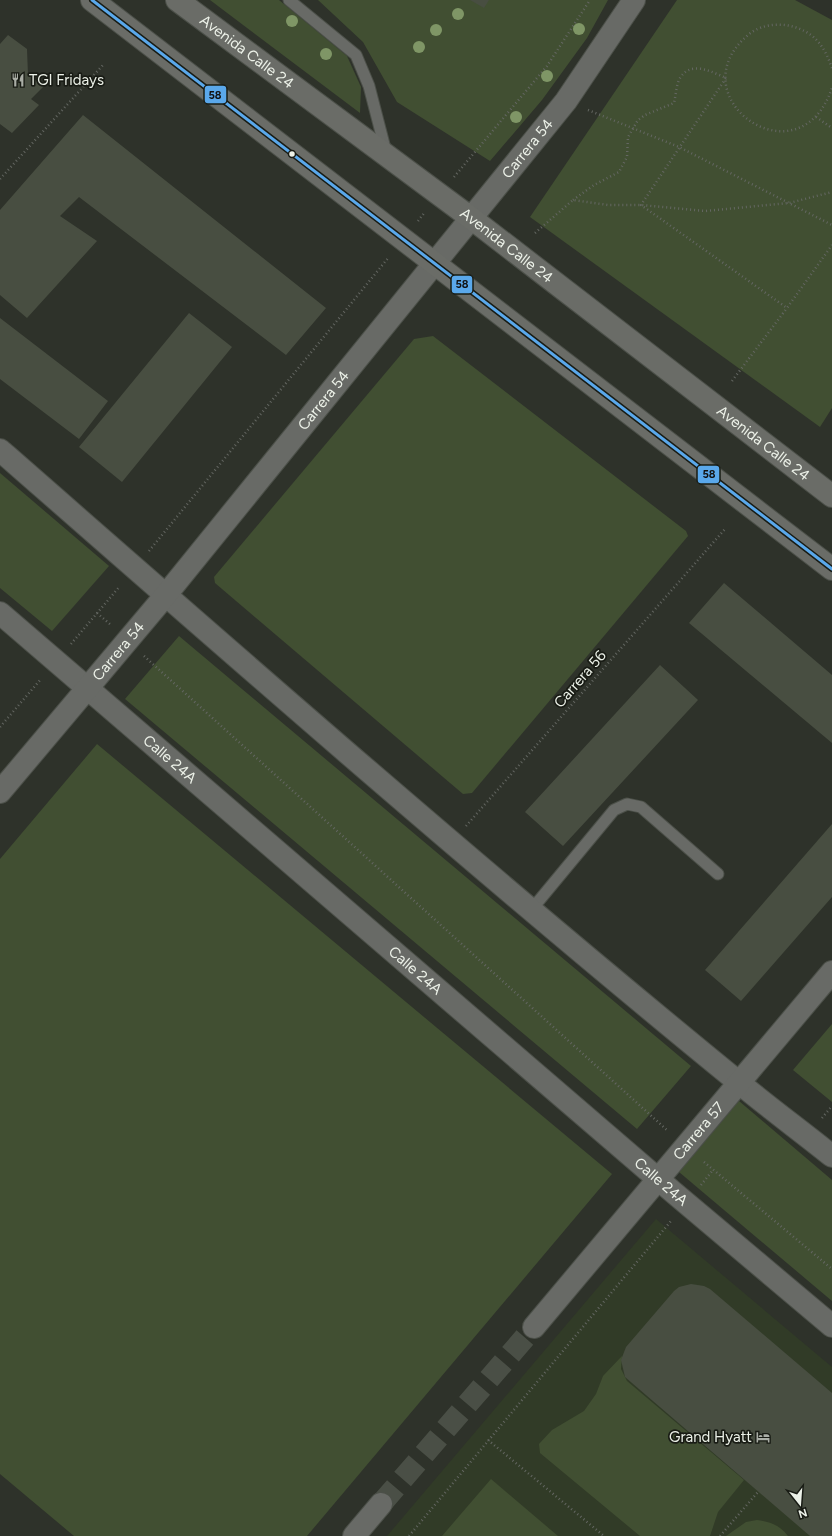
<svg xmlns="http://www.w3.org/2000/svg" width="832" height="1536" viewBox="0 0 832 1536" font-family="Figtree,sans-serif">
	<rect width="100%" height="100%" fill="#2e322a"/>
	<!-- built -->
	<path fill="#313b27" d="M 656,1219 L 832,1367 L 832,1536 L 387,1536 Z"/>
	<!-- green -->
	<g fill="#414f32">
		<path d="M 210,0 L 279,0 L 347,56 L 361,87 L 360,113 Z"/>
		<path d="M 318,0 L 608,0 L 587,38 L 542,100 L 490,161 L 397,102 L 363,42 Z"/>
		<path d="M 677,0 L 795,0 L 832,20 L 832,408 L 820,427 L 530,217 Z"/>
		<path d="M 433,336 L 686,531 L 688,536 L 472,793 L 463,794 L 215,583 L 214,577 L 414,339 Z"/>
		<path d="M 0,473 L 109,566 L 52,631 L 0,588 Z"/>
		<path d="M 179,636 L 691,1066 L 637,1129 L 125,699 Z"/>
		<path d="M 97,744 L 612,1174 L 307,1536 L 74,1536 L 0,1474 L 0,859 Z"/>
		<path d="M 832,1024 L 832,1102 L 793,1070 Z"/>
		<path d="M 739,1101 L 832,1180 L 832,1301 L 679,1172 Z"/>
		<path d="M 622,1356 L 621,1369 L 627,1381 L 744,1480 L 718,1512 L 710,1536 L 640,1536 L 540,1453 L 539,1444 L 552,1430 L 584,1411 L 596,1394 L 603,1376 Z"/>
		<path d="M 491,1479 L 558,1536 L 442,1536 Z"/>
		<path d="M 757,1520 C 770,1522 780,1525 788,1536 L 726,1536 L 746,1522 Z"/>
	</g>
	<!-- building -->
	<g fill="#484e41">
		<path d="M 470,0 L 489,0 L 484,8 Z"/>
		<path d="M 8,35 L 27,49 L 28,75 L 44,86 L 31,99 L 39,105 L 12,133 L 0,124 L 0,44 Z"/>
		<path d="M 83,115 L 326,308 L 286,355 L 79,197 L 60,216 L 97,241 L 27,318 L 0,295 L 0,210 Z"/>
		<path d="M 189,313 L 232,347 L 122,482 L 79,447 Z"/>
		<path d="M 0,318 L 108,401 L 79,439 L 0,379 Z"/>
		<path d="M 724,583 L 832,675 L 832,743 L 689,623 Z"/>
		<path d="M 660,665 L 698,700 L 563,846 L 525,812 Z"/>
		<path d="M 832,824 L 832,897 L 741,1001 L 705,970 Z"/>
		<path d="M 691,1284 L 704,1286 L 710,1289 L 832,1393 L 832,1536 L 810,1536 L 625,1377 L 621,1360 L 626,1347 L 674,1291 L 679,1287 Z"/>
	</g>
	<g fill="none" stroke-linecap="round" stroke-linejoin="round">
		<!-- minor-tunnel -->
		<path stroke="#4a4f46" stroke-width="22" stroke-dasharray="22 11" stroke-linecap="butt" d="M 381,1504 L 534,1327"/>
		<!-- service casing -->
		<g stroke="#4c5049" stroke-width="13">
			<g id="service">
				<path d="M 289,0 L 356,55 L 369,86 L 386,152"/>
				<path d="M 532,909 L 614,810 L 627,804 L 641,807 L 718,874"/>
			</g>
		</g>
		<!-- minor casing -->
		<g stroke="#4c5049" stroke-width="24">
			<g id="minor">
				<path d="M 0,450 C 243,663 487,877 737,1081 C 768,1107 801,1131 832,1156"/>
				<path id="s1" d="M 0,613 L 673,1192 L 832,1326"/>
				<path id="s2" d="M 0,792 L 165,596 L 566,101 L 634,0"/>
				<path id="s3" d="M 534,1327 L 832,972"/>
				<path d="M 354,1536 L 381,1504"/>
			</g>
		</g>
		<!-- secondary casing -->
		<g stroke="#4c5049" stroke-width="24">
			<g id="secondary">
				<path d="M 92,0 L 832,569"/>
				<path id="s4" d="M 177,0 L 471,218 L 832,496"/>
			</g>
		</g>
		<!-- path -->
		<g stroke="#646762" stroke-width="2.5" stroke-dasharray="1 3" stroke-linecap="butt">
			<path d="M 832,68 C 826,51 818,36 800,29 C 784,22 762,23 748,35 C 675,97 799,185 832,88"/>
			<path d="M 588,110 L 679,147 L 832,225"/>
			<path d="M 816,117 L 832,128"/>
			<path d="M 454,177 L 547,66 L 590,0"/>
			<path d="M 0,179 L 103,65"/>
			<path d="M 573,200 L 594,185 L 619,172 L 627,157 L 628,137 L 638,120 L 645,115 L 674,103 C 676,95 676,85 680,78 C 691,60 712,72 726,78 L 641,205 L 787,308 L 832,245"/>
			<path d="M 418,221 L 425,212"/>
			<path d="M 535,233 L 573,200 L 608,205 L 641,205 L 705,211 L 789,203 L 832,192"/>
			<path d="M 732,381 L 787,308"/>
			<path d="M 149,551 L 389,257"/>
			<path d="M 97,613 L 111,625"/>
			<path d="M 71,644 L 120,586"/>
			<path d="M 144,656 L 668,1131"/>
			<path d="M 0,727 L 41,679"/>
			<path d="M 466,826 L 725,529"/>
			<path d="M 822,1118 L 832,1106"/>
			<path d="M 704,1162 L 832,1269"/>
			<path d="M 701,1185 L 713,1170"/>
			<path d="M 488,1440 L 604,1536"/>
			<path d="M 409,1536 L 671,1221"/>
			<path d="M 720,1536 L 758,1492"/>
		</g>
		<!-- service -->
		<use href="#service" stroke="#686a66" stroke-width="11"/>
		<!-- minor -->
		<use href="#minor" stroke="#686a66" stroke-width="22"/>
		<!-- secondary -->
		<use href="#secondary" stroke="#6a6c67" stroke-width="22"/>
		<!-- bus-1 casing -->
		<g stroke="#191c15" stroke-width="6">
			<path id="bus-1" d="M 92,0 L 832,569"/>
		</g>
		<!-- bus-1 -->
		<use href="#bus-1" stroke="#5aa8eb" stroke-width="3"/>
	</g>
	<!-- trees -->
	<g fill="#7f9666">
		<circle cx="458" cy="14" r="6"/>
		<circle cx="292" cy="21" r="6"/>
		<circle cx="579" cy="29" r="6"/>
		<circle cx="436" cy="30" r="6"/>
		<circle cx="419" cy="47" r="6"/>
		<circle cx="326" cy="54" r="6"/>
		<circle cx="547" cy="76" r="6"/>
		<circle cx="516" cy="117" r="6"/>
	</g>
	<!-- icons -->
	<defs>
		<g id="restaurant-bare" transform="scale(1.08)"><path d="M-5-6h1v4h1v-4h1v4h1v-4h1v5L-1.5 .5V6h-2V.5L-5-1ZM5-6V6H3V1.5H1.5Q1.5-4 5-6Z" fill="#aaaea6" stroke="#191c15" stroke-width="2.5" paint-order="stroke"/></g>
		<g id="hotel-bare" transform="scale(1.08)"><path d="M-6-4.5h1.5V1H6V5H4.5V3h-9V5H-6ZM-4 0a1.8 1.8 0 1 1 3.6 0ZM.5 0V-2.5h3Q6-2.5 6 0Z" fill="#aaaea6" stroke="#191c15" stroke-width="2.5" paint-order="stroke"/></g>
	</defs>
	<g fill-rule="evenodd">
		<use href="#restaurant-bare" x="18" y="80"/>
		<use href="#hotel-bare" x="763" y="1437"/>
	</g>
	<!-- markers -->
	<circle fill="#ecf1e8" stroke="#191c15" stroke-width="1.5" cx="292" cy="154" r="3.5"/>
	<g text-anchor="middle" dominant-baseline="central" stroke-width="3.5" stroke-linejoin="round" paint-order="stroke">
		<!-- street labels -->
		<g font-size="15" fill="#ecf1e8" stroke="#191c15">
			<text stroke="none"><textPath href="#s4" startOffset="87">Avenida Calle 24</textPath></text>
			<text stroke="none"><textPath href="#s2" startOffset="832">Carrera 54</textPath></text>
			<text stroke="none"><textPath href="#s4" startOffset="411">Avenida Calle 24</textPath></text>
			<text stroke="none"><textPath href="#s2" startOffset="508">Carrera 54</textPath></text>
			<text stroke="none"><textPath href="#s4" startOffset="735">Avenida Calle 24</textPath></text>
			<text stroke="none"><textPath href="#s2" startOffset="184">Carrera 54</textPath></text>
			<text transform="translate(580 679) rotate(-49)">Carrera 56</text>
			<text stroke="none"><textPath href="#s1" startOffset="224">Calle 24A</textPath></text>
			<text stroke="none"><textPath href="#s1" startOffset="548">Calle 24A</textPath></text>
			<text stroke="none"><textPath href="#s3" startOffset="256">Carrera 57</textPath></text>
			<text stroke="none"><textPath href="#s1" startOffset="872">Calle 24A</textPath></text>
		</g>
		<!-- poi labels -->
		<g font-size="15" fill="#ecf1e8" stroke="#191c15" text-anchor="start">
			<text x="29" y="80">TGI Fridays</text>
			<text x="752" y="1437" text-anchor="end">Grand Hyatt</text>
		</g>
	</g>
	<g stroke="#191c15" stroke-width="1.5">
		<rect x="204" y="85" width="23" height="19" rx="4" fill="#5aa8eb"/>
		<rect x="451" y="275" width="22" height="19" rx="4" fill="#5aa8eb"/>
		<rect x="697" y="465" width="23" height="19" rx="4" fill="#5aa8eb"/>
	</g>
	<g font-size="11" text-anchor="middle" font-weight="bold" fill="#111">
		<text x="215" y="99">58</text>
		<text x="462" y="288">58</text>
		<text x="709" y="478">58</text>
	</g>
	<!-- north arrow -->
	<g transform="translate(800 1504) rotate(163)" stroke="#191c15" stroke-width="3" paint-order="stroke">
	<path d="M0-3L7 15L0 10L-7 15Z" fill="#ecf1e8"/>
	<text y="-6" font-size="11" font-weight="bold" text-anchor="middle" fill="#ecf1e8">N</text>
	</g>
</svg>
